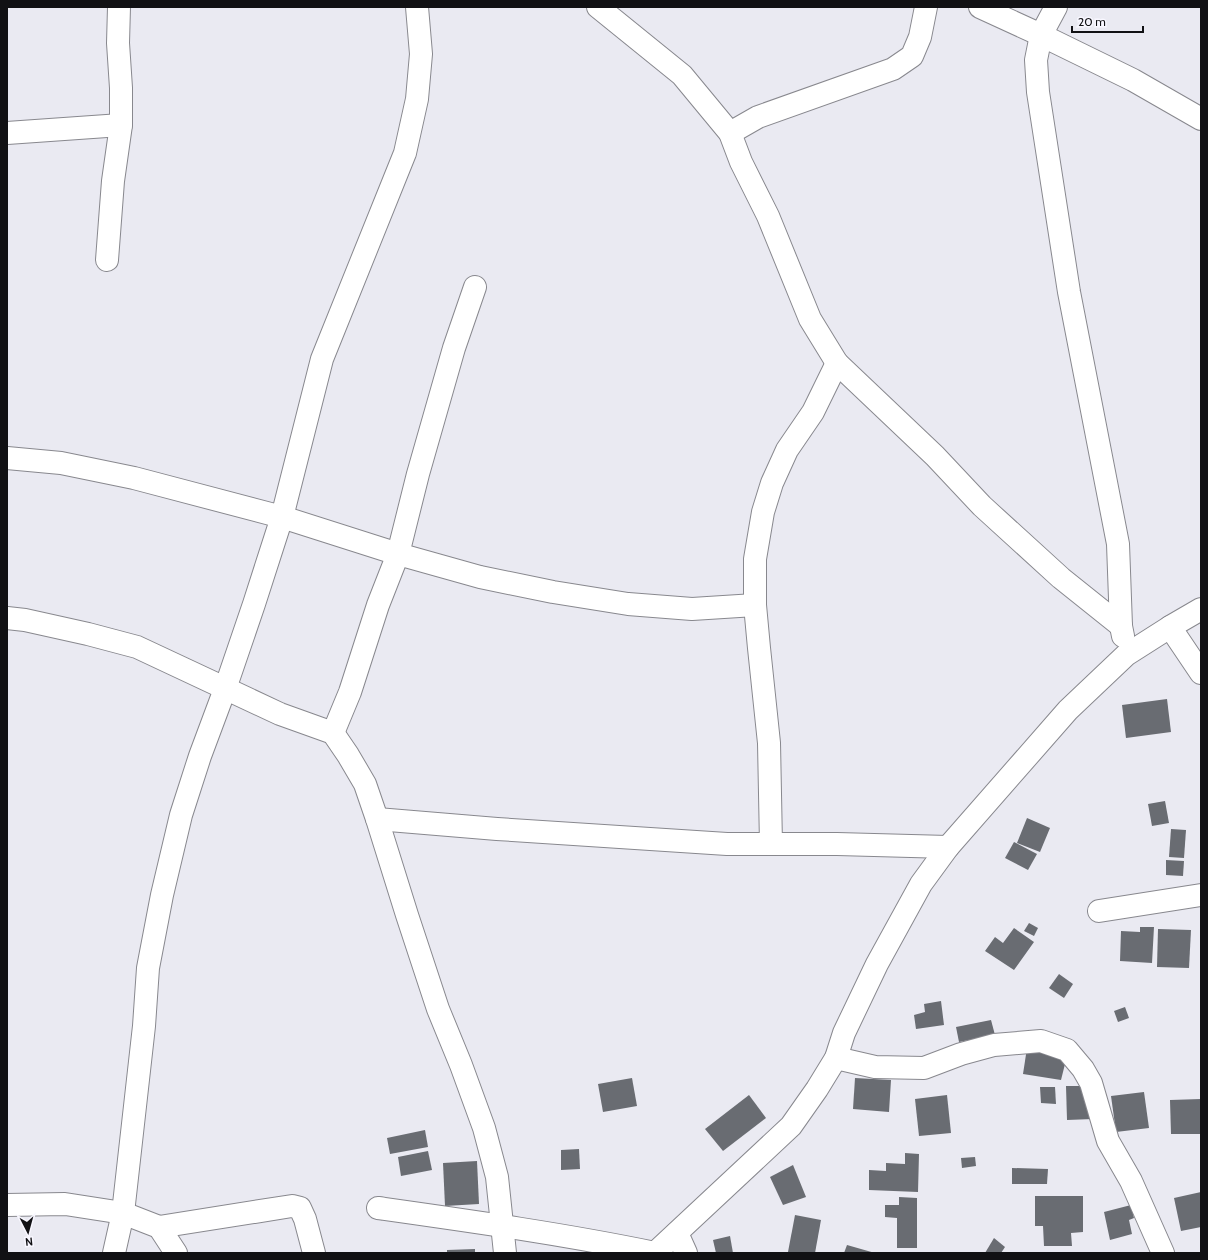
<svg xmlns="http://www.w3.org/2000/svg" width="1208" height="1260" viewBox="0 0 1208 1260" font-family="Cabin,sans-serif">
	<rect width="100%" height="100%" fill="#eaeaf2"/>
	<!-- building -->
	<g fill="#696c72">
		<path d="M 1167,699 L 1171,732 L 1126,738 L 1122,705 Z"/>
		<path d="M 1165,801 L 1169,823 L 1152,826 L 1148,804 Z"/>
		<path d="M 1027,818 L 1050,828 L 1040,852 L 1017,843 Z"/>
		<path d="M 1171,829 L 1186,830 L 1184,858 L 1169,857 Z"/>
		<path d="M 1014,842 L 1037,854 L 1028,870 L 1005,858 Z"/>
		<path d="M 1166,860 L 1184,861 L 1183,876 L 1166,875 Z"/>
		<path d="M 1029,923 L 1038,928 L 1034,936 L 1024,931 Z"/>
		<path d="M 1140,927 L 1154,927 L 1152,963 L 1120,961 L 1121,931 L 1140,932 Z"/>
		<path d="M 1014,928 L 1034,942 L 1014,970 L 985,951 L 995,937 L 1003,943 Z"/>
		<path d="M 1158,929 L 1191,930 L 1189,968 L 1157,967 Z"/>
		<path d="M 1059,974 L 1073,984 L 1064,998 L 1049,988 Z"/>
		<path d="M 941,1001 L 944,1025 L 916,1029 L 914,1015 L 925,1012 L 924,1004 Z"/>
		<path d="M 1125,1007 L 1129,1018 L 1118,1022 L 1114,1011 Z"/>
		<path d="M 991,1020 L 995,1035 L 959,1042 L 956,1027 Z"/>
		<path d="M 1027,1048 L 1067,1056 L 1061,1080 L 1023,1074 Z"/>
		<path d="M 632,1078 L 637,1106 L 603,1112 L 598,1084 Z"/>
		<path d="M 855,1078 L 891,1080 L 889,1112 L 853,1109 Z"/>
		<path d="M 1066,1086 L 1088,1086 L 1093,1119 L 1067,1120 Z"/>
		<path d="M 1040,1087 L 1055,1087 L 1056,1104 L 1041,1103 Z"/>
		<path d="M 1144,1092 L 1149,1128 L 1116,1132 L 1111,1096 Z"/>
		<path d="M 749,1095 L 766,1118 L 723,1151 L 705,1129 Z"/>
		<path d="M 947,1095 L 951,1133 L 919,1136 L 915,1099 Z"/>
		<path d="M 1201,1099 L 1201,1134 L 1171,1134 L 1170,1100 Z"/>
		<path d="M 425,1130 L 428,1147 L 390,1154 L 387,1138 Z"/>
		<path d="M 579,1149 L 580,1169 L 561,1170 L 561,1150 Z"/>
		<path d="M 428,1151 L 432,1170 L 401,1176 L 398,1157 Z"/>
		<path d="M 905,1153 L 919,1154 L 918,1192 L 869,1190 L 869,1170 L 886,1171 L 886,1163 L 905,1164 Z"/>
		<path d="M 975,1157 L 976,1166 L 962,1168 L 961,1158 Z"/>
		<path d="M 477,1161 L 479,1204 L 445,1206 L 443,1163 Z"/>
		<path d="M 793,1165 L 806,1197 L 783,1205 L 770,1177 Z"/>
		<path d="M 1012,1168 L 1048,1169 L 1047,1184 L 1012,1184 Z"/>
		<path d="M 1201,1192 L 1201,1227 L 1181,1231 L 1174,1198 Z"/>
		<path d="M 1035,1196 L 1083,1196 L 1083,1232 L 1071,1233 L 1072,1246 L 1044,1246 L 1043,1226 L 1035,1226 Z"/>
		<path d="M 899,1197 L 917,1198 L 917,1248 L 897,1248 L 897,1218 L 885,1217 L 885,1205 L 899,1205 Z"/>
		<path d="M 1131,1205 L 1134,1218 L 1129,1220 L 1132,1234 L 1110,1240 L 1104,1212 Z"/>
		<path d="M 795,1215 L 821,1220 L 815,1253 L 788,1252 Z"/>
		<path d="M 730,1236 L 733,1253 L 716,1253 L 713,1240 Z"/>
		<path d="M 994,1238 L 1005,1247 L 1001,1253 L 985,1253 Z"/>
		<path d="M 847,1245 L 875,1253 L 844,1253 Z"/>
		<path d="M 475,1249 L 475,1253 L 447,1253 L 447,1250 Z"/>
	</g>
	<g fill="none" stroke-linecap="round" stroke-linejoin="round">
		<!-- street casing -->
		<g stroke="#88888e" stroke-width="24">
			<g id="street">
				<path d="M 598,7 L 682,75 L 730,133 L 741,162 L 768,216 L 810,319 L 837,363 L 935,456 L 982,506 L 1061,578 L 1121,626"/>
				<path d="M 980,7 L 1041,35 L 1133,80 L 1201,119"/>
				<path d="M 1056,7 L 1041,35 L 1036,60 L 1038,92 L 1069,292 L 1118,544 L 1121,626 L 1123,636"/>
				<path d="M 7,133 L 121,125"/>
				<path d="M 730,133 L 758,117 L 893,69 L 912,56 L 920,37 L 926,7"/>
				<path d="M 107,260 L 113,181 L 121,125 L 121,88 L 118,43 L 119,7"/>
				<path d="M 7,458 L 61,463 L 134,478 L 282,517 L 398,554 L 480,577 L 553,592 L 628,604 L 692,609 L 755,605"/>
				<path d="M 7,618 L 25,620 L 88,634 L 137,647 L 280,714 L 333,733 L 348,755 L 365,784 L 377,819 L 407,915 L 438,1009 L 461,1065 L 484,1128 L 497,1177 L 505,1253"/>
				<path d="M 1170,627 L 1201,673"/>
				<path d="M 333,733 L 350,692 L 378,605 L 398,554 L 418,474 L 454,348 L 475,287"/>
				<path d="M 377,819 L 497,829 L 727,844 L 837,844 L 948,847"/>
				<path d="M 771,844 L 769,743 L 759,648 L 755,605 L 755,559 L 763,512 L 772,483 L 787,450 L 813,412 L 837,363"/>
				<path d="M 1099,911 L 1201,895"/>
				<path d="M 836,1058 L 875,1067 L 924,1068 L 961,1054 L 994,1045 L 1041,1041 L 1067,1050 L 1083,1069 L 1091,1083 L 1108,1141 L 1131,1181 L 1163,1253"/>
				<path d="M 7,1205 L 65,1204 L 123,1213 L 159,1227 L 176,1253"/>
				<path d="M 378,1208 C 470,1221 563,1234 655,1253"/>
				<path d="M 159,1227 L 292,1206 L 300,1208 L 305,1219 L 314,1253"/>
				<path d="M 677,1233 L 686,1253"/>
				<path d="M 114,1253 L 123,1213 L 144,1026 L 148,968 L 162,895 L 181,815 L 200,756 L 225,689 L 254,604 L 282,517 L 322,359 L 405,153 L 417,99 L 421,54 L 417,7"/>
				<path d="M 655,1253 L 791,1126 L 817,1089 L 836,1058 L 844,1033 L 877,964 L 921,884 L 948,847 L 1068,710 L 1126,655 L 1170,627 L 1201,609"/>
			</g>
		</g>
		<!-- street -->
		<use href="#street" stroke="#fff" stroke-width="22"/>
	</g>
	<!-- border -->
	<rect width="1208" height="1260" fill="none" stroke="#111114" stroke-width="16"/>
	<!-- north arrow -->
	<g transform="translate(28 1232) rotate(174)" stroke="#f8f7ff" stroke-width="3" paint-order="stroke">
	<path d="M0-3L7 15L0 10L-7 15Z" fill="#111114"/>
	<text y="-6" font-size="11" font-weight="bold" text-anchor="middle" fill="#111114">N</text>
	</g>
	<!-- scale -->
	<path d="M1072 26v6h71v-6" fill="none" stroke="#111114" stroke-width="2"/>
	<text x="1078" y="26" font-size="12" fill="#111114" stroke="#f8f7ff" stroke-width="3" paint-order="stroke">20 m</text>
</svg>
